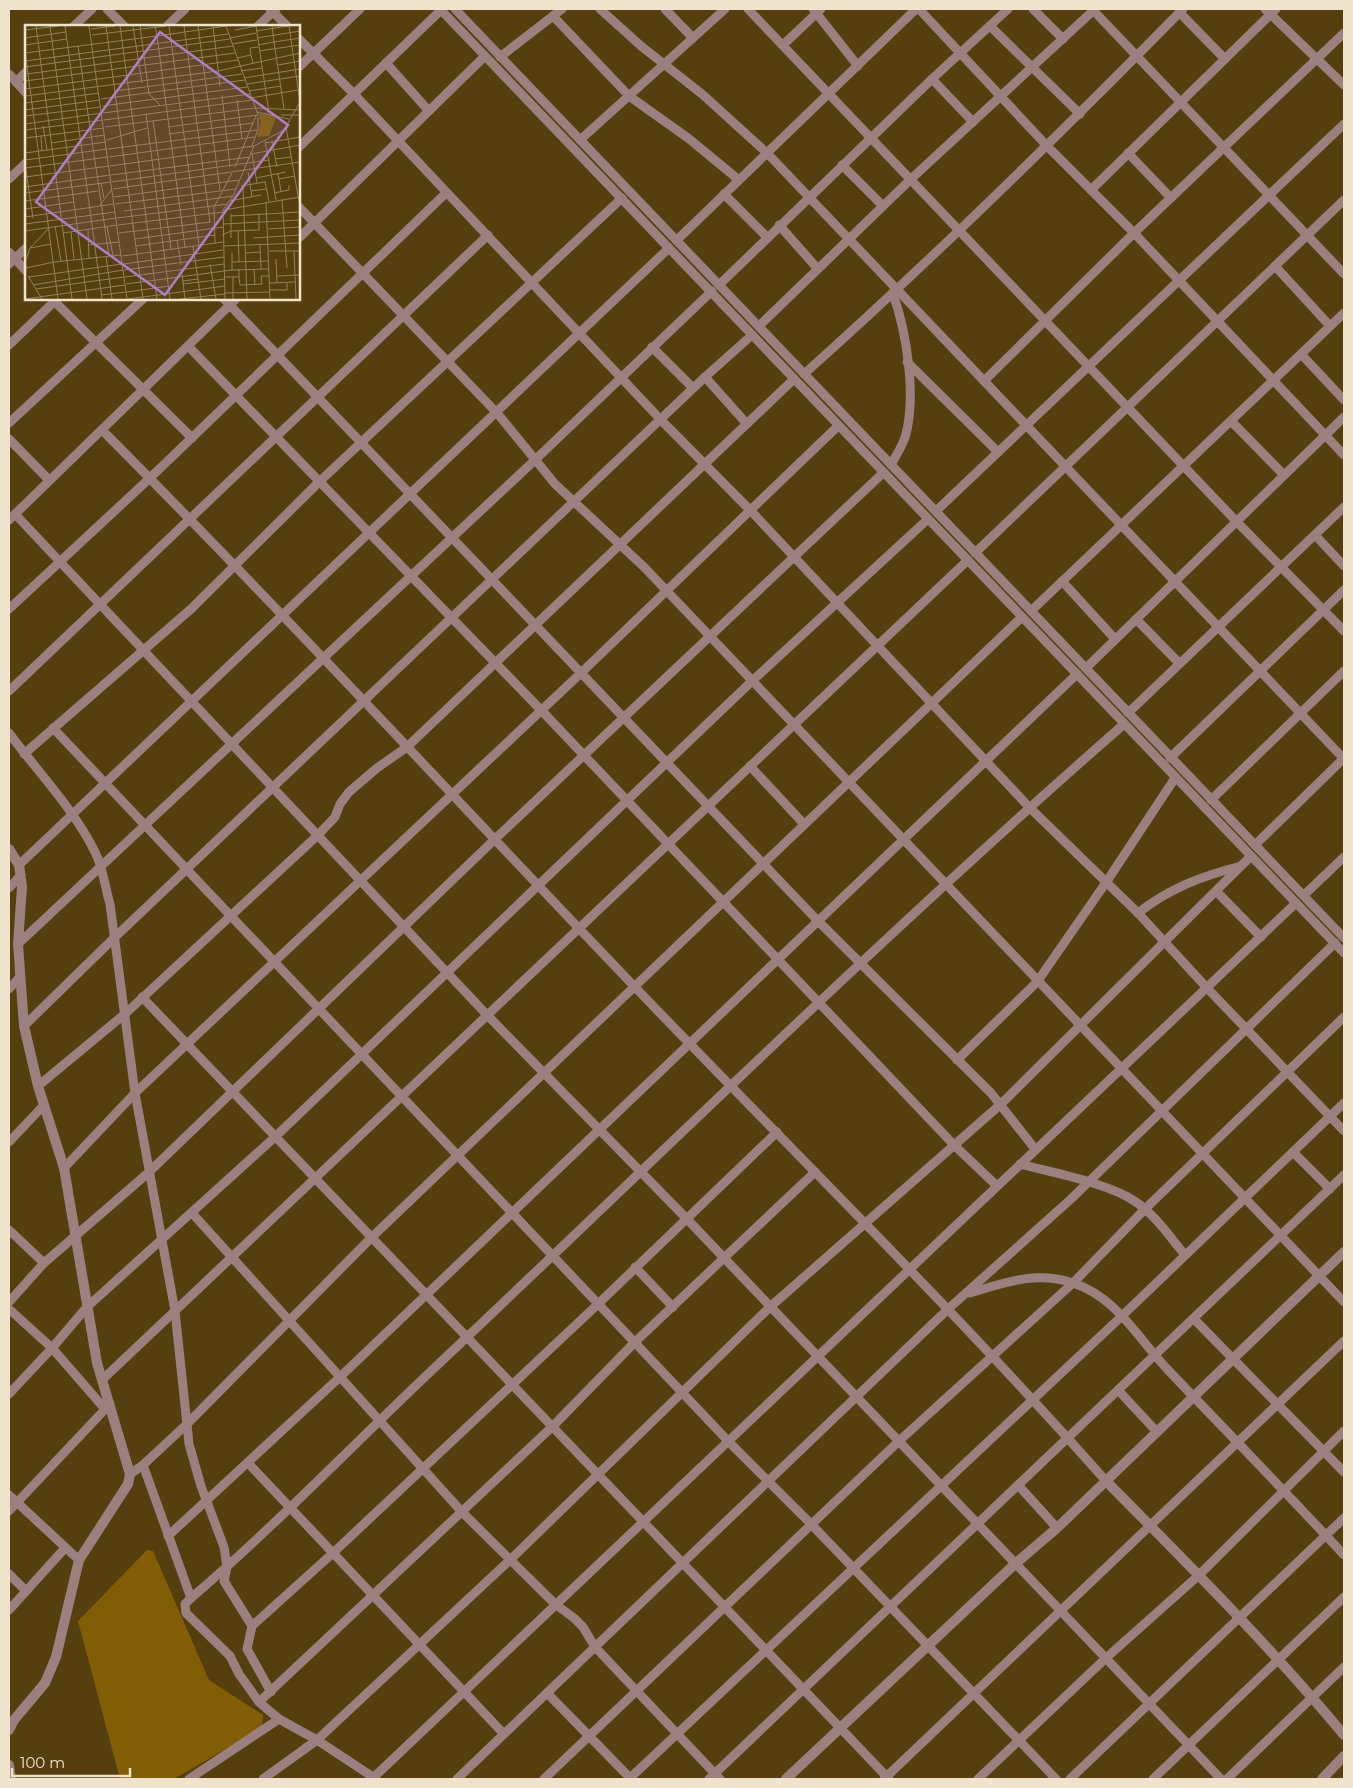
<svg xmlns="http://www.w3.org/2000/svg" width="1353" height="1788" viewBox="0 0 1353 1788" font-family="Montserrat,sans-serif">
	<rect width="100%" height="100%" fill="#563f0f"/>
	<!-- green -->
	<path fill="#815d05" d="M 147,1550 L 153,1551 L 209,1680 L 263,1715 L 262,1728 L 174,1779 L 120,1779 L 78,1621 Z"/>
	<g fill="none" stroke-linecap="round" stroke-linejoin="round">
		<!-- minor -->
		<g stroke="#9a817f" stroke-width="9">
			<path d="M 107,9 L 124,26"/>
			<path d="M 270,9 L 287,26"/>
			<path d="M 440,9 L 1344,953"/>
			<path d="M 455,9 L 1344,938"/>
			<path d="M 600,9 L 641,46 L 702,94 L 767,153 L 1344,759"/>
			<path d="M 665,9 L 693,38"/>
			<path d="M 748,9 L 1236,521 L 1344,631"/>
			<path d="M 813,9 L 858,66"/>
			<path d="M 919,9 L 1047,146 L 1134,233 L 1344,455"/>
			<path d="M 1033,9 L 1063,39"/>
			<path d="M 1092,9 L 1344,274"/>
			<path d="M 1265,9 L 1344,85"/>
			<path d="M 1179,12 L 1224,58"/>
			<path d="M 553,16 L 629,96 L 688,138 L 739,180"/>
			<path d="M 74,26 L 92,9"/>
			<path d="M 167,26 L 185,9"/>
			<path d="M 258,26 L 276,9"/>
			<path d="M 990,26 L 1080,114"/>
			<path d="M 299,39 L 354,94 L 660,419 L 750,510 L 1029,807 L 1138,913 L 1207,988 L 1344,1131"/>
			<path d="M 783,45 L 821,9"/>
			<path d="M 500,57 L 562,9"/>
			<path d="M 386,63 L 429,111"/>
			<path d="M 299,67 L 360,9"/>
			<path d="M 9,74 L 26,93"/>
			<path d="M 932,79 L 973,122"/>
			<path d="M 16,82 L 26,72"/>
			<path d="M 580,140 L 725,9"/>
			<path d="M 299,147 L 441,10"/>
			<path d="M 1128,153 L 1171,198"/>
			<path d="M 842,165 L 883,206"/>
			<path d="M 9,179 L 26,163"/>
			<path d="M 1091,190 L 1276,9"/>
			<path d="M 724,194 L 767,237"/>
			<path d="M 299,207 L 497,413 L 555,484 L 644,567 L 1344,1302"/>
			<path d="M 779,225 L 817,268"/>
			<path d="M 299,238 L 484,57"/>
			<path d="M 677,240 L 916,9"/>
			<path d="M 9,252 L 26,271"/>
			<path d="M 9,264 L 26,248"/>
			<path d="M 1275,266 L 1330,326"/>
			<path d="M 720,284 L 932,79 L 1008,9"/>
			<path d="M 52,299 L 192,438"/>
			<path d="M 224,299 L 817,920 L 991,1093 L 1035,1149"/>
			<path d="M 759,326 L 911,179 L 1095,9"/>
			<path d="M 9,345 L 57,299"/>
			<path d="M 188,346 L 541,710 L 954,1145 L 997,1186"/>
			<path d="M 652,347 L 693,388"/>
			<path d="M 1301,354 L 1344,400"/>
			<path d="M 907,362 L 998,452"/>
			<path d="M 804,374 C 935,257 1060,134 1183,9"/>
			<path d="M 984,381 L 1134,233 L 1344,33"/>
			<path d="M 1231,421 L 1284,475"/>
			<path d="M 9,423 L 143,299"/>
			<path d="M 747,424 L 705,377 L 752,335"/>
			<path d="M 102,430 C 282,611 455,799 632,984 C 790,1149 954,1309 1106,1481"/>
			<path d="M 9,439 L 49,480"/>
			<path d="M 891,465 C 896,455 903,446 906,434 C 916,395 907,333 893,294"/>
			<path d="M 936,511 L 1344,124"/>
			<path d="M 15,514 L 488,1016 L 686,1218 L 1221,1779"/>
			<path d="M 9,520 L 236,299"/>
			<path d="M 1315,535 L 1344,566"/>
			<path d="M 975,553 L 1344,200"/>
			<path d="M 1062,581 L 1115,639"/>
			<path d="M 9,609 L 150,478 L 446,193"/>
			<path d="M 1031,611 L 1344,313"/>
			<path d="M 1136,619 L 1179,663"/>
			<path d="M 1086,668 L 1344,417"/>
			<path d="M 9,691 L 488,235"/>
			<path d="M 1128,713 L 1344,507"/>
			<path d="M 53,728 L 728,1441 L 811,1524 L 1056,1779"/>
			<path d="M 9,733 C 37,771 74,809 95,852 C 103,867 105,888 110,904 L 135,1093 L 175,1311 L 189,1444 L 201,1486 L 224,1547 L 227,1567 L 224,1581 L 252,1626"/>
			<path d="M 24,754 L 191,609 L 319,482 L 622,198"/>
			<path d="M 1170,758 L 1344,590"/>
			<path d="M 750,766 L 804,824"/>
			<path d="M 1211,800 L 1344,671"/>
			<path d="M 1255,845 L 1344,758"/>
			<path d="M 19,865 L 669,248"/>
			<path d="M 9,888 L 21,875"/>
			<path d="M 1216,891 L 1261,937"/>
			<path d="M 1304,895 L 1344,857"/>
			<path d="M 1138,913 C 1170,888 1202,876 1241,866"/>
			<path d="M 18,944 L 536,459 L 712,291"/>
			<path d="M 9,989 L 19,978"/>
			<path d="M 142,997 L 889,1779"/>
			<path d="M 24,1026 L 114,938 L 705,377"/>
			<path d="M 957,1060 L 1037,982 L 1107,881 L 1175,778"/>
			<path d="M 38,1086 L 126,1013 L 318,835 L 335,817 L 340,804 L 349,792 L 377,768 L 407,747 L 794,379"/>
			<path d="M 9,1142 L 44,1105"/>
			<path d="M 1293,1152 L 1330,1189"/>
			<path d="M 1020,1164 C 1053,1173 1109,1183 1136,1202 C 1156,1216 1170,1237 1185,1255"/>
			<path d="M 64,1168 L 135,1093 L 582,672 L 838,426"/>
			<path d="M 192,1213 L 462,1512 L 555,1604 L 574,1618 L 583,1627 L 595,1647 L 720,1779"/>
			<path d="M 9,1230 L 44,1263"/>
			<path d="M 635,1267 L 673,1307"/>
			<path d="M 970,1293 C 1006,1282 1036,1271 1073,1283 C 1117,1297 1139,1340 1169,1371 C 1227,1432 1287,1493 1344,1555"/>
			<path d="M 9,1302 L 44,1263 L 148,1173 L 494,840 L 883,473"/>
			<path d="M 9,1309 L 52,1348 L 105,1409"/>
			<path d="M 1194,1319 L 1344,1472"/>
			<path d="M 102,1380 L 968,560"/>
			<path d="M 1118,1390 L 1157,1432"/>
			<path d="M 9,1394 L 52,1348 L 87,1307 L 275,1137 L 751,682 L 928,519"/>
			<path d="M 248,1463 L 503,1733"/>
			<path d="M 143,1465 L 191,1598 L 185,1604 L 186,1613 L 230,1656 L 239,1674 L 259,1702"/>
			<path d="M 130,1474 L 143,1465 L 187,1424 L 372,1237 L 1022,617"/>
			<path d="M 1019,1486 L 1057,1528"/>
			<path d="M 9,1495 L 79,1560"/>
			<path d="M 9,1511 L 110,1404"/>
			<path d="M 168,1536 L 340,1377 L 1077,674"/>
			<path d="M 9,1574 L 26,1591"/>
			<path d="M 191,1598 C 274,1527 350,1448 429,1373 C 659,1156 885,933 1123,725"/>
			<path d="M 9,1610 L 65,1548"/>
			<path d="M 271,1692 L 247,1649 L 252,1626 L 333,1553 L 598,1304 L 777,1132"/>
			<path d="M 547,1693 L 631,1779"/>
			<path d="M 373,1778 L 1296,903"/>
			<path d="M 189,1779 L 279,1719"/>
			<path d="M 263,1779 L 317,1740 L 511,1559 L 770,1307 L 1001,1104 L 1251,856"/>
			<path d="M 376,1779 L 317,1740 L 279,1719 L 259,1702 L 553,1426 L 635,1342 L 815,1172"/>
			<path d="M 457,1779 L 947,1310 L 1071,1199 L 1335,943"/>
			<path d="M 544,1779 L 899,1441 L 1073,1283 L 1145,1209 L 1344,1017"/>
			<path d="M 629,1779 L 1123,1315 L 1344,1103"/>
			<path d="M 709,1779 L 1344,1175"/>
			<path d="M 884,1779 L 1344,1341"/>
			<path d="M 978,1779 L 1106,1658 L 1198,1576 L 1344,1431"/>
			<path d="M 1070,1779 L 1344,1518"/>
			<path d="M 1153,1779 L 1344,1597"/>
			<path d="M 1227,1779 L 1344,1667"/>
		</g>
		<!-- tertiary -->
		<g stroke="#9a817f" stroke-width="10">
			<path d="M 9,849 L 19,865 L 22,887 L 18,944 L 24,1026 L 38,1086 L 64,1168 L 97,1363 L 130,1474 L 128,1484 L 79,1560 L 56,1657 L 45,1683 L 14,1720 L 9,1730"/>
			<path d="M 1106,1481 C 1187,1563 1270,1646 1344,1735"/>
			<path d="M 9,1765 L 11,1779"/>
			<path d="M 786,1779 L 1015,1564 L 1057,1528 L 1344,1252"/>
			<path d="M 1322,1779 L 1344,1756"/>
		</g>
	</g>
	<!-- overview -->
	<g transform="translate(25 25)">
		<rect width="275" height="275" fill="#563f0f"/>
		<path d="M 233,89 L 252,90 L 244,111 L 232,112 L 236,96 Z" fill="#815d05"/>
		<path fill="none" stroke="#94815a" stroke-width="1" d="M 11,1 L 47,274M 25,1 L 62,274M 40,1 L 77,274M 64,1 L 102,274M 81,1 L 118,274M 95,1 L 132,274M 108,1 L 117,58M 115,1 L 124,69 L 135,80M 144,1 L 174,220M 159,1 L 185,197M 173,1 L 195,165M 188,1 L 195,61M 231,1 L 244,88M 247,1 L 249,17 L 275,13M 66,4 L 90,1M 0,5 L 33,1M 210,5 L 231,1M 231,6 L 263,1M 67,10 L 141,1M 0,13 L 41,7M 205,13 L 231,8M 232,13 L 275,6M 207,19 L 232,15M 0,20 L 42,14M 233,20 L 249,17 L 259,84M 53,21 L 84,231M 0,26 L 33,274M 234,26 L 275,20M 0,28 L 132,11 L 130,1M 226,30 L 225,23 L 233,22M 212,33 L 226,30 L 228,38M 0,36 L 203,9M 253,40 L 275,36M 0,42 L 205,14M 216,46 L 237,43M 2,49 L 208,21M 219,53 L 275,44M 0,56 L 210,28M 222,59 L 275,51M 0,64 L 213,35M 90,66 L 217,49M 224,66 L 256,61M 197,70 L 205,142M 0,71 L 193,46 L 275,28M 226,73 L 273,65M 76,74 L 220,55M 212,75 L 217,114M 0,78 L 74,68M 77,81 L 222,62M 0,85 L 75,75M 232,87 L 264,94M 78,88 L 225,69M 121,89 L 145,274M 256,90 L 275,90M 0,91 L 76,82M 79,95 L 227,75M 128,95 L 146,224M 0,99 L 77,88M 18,101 L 22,125M 80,102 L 230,83 L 275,85M 143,102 L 233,90 L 201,1M 261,102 L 275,182M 0,105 L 78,95M 144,109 L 228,98 L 231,91M 16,111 L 17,126M 0,113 L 79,103M 82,115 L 122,103M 240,116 L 251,175M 247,117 L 252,142M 26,118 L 80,110M 240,118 L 275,112M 227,121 L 233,104 L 233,92M 83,124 L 232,105M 0,128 L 81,117M 226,129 L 275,120M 227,129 L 232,158M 84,132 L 230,112M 250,134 L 266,132M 0,135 L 82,124M 0,139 L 8,193M 85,141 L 229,121M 210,142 L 228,98M 0,143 L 83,132M 223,147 L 227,172M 253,149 L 256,166M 86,150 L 225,132M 0,152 L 84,141M 231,153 L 261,147M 254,154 L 270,151M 240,156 L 244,177M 87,157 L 244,135M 76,158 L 79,173M 216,161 L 240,157M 218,161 L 222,274M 0,162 L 85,150M 88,164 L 275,137M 226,166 L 241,164M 0,168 L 86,157M 249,168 L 264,165 L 264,160M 89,172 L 214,155M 257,174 L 262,243M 0,176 L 73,166M 205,176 L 236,170M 241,177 L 245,274M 90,179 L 211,164M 75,180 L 87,164M 0,184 L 49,177M 199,185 L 275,172M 99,186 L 208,171M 206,189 L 206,213M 206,191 L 275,187M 0,192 L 89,179M 92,193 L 203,179M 0,199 L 90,187M 198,199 L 275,195M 93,200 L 198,187M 30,201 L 36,236M 82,202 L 88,230M 243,204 L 275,202M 63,205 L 64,233M 213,205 L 214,237M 0,206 L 91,193M 46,207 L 49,234M 38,208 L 92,200M 94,208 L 186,197M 197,210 L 206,206 L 234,205 L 234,189M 228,213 L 275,210M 110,214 L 198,202M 152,215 L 156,240M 190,218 L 189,182 L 207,148M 63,220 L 94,217M 235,220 L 236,244M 111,221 L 190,210M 168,221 L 176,274M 198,221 L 275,218M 160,222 L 132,11 L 201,1M 5,223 L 26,219M 244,226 L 275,226M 269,226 L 271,274M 207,228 L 207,245M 221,228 L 236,227M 81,231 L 87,274M 98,231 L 198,217M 251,234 L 252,258M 207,237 L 244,236M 0,238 L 5,223 L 24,203M 99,239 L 198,225M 185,239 L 191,274M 229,244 L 230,260M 99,245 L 199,232M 157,249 L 160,274M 0,251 L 1,243 L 29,237 L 96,230M 3,251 L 17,274M 252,251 L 275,250M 4,252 L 97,239M 100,252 L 199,239M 200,252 L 214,252 L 214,244M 208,252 L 208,274M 214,252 L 215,260 L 237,259 L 236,251 L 244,251M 158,256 L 173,254M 245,258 L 270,257M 101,259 L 207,245 L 244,244M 158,259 L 200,254M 8,260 L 98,245M 11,264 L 99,252M 245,265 L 262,265 L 262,258M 102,267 L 144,261M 200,268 L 245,267M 76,270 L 101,267M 0,274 L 100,260M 103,274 L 200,261M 155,274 L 200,269M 200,274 L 198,185 L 208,171 L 229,121 L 259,105 L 275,77 L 264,1"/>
		<path fill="#b07ec4" fill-opacity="0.15" stroke="#b07ec4" stroke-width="2.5" d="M 135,7 L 263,100 L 140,270 L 11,177 Z"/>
		<rect width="275" height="275" fill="none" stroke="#f0e3cb" stroke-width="2.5"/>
	</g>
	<!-- border -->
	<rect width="1353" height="1788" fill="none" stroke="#f0e3cb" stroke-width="20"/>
	<!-- scale -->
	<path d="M12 1768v8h118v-8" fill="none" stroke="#f0e3cb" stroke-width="2.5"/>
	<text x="20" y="1768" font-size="15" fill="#f0e3cb" stroke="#563f0f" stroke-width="4" paint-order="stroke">100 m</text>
</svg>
